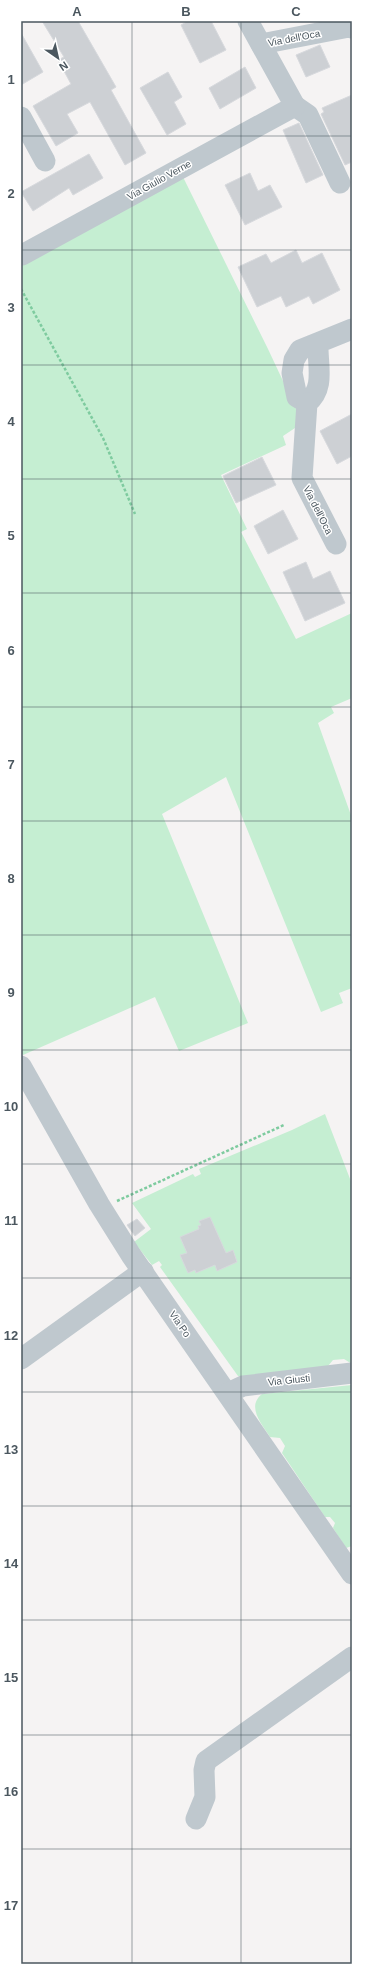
<svg xmlns="http://www.w3.org/2000/svg" width="373" height="1985" viewBox="0 0 373 1985" font-family="Helvetica,sans-serif">
	<rect width="100%" height="100%" fill="#f5f3f3"/>
	<!-- green -->
	<g fill="#c5eed2">
		<path d="M 183,177 L 268,349 L 298,413 L 301,424 L 283,436 L 286,445 L 221,475 L 247,529 L 241,532 L 296,639 L 352,613 L 352,698 L 331,707 L 334,713 L 318,723 L 352,818 L 352,988 L 339,993 L 343,1003 L 321,1012 L 226,777 L 162,814 L 248,1023 L 179,1051 L 155,997 L 23,1055 L 21,1052 L 21,262 Z"/>
		<path d="M 325,1114 L 352,1184 L 352,1364 L 344,1359 L 333,1360 L 328,1366 L 242,1377 L 238,1376 L 160,1267 L 162,1265 L 159,1261 L 152,1265 L 134,1242 L 151,1229 L 132,1203 L 193,1174 L 195,1177 L 201,1174 L 199,1169 L 292,1130 Z"/>
		<path d="M 352,1385 L 352,1546 L 346,1548 L 333,1528 L 335,1523 L 330,1517 L 325,1517 L 282,1453 L 285,1446 L 280,1438 L 270,1437 C 262,1424 246,1407 262,1394 Z"/>
	</g>
	<!-- building -->
	<g fill="#cdd0d4" stroke="#d7d9dd">
		<path d="M 42,21 L 78,21 L 116,87 L 111,90 L 146,153 L 125,165 L 90,102 L 67,114 L 78,133 L 56,146 L 33,106 L 71,84 L 58,60 L 64,57 Z"/>
		<path d="M 188,21 L 211,21 L 226,50 L 200,63 L 181,25 Z"/>
		<path d="M 21,33 L 43,72 L 21,85 Z"/>
		<path d="M 320,45 L 330,67 L 306,77 L 296,55 Z"/>
		<path d="M 245,67 L 256,88 L 220,109 L 209,88 Z"/>
		<path d="M 168,72 L 182,97 L 174,102 L 186,124 L 167,135 L 140,88 Z"/>
		<path d="M 352,95 L 352,162 L 345,165 L 321,114 L 324,112 L 322,108 Z"/>
		<path d="M 299,123 L 323,175 L 306,183 L 283,130 Z"/>
		<path d="M 89,154 L 103,178 L 73,195 L 69,188 L 33,211 L 21,192 Z"/>
		<path d="M 250,173 L 258,191 L 270,185 L 282,207 L 245,225 L 225,185 Z"/>
		<path d="M 296,250 L 302,263 L 322,253 L 340,290 L 313,304 L 309,296 L 286,307 L 281,296 L 257,307 L 238,267 L 266,254 L 271,263 Z"/>
		<path d="M 352,414 L 352,456 L 337,464 L 320,431 Z"/>
		<path d="M 262,457 L 276,485 L 236,503 L 223,476 Z"/>
		<path d="M 283,510 L 298,539 L 268,554 L 254,526 Z"/>
		<path d="M 306,562 L 313,579 L 330,571 L 345,603 L 305,621 L 283,572 Z"/>
		<path d="M 210,1217 L 226,1253 L 233,1250 L 237,1262 L 217,1271 L 215,1265 L 196,1273 L 195,1270 L 188,1273 L 180,1255 L 187,1253 L 180,1237 L 199,1229 L 198,1226 L 201,1225 L 199,1221 Z"/>
		<path d="M 137,1219 L 145,1228 L 135,1236 L 127,1225 Z"/>
	</g>
	<g fill="none" stroke-linecap="round" stroke-linejoin="round">
		<!-- path -->
		<g stroke="#7ecb9f" stroke-width="2.5" stroke-dasharray="3 2" stroke-linecap="butt">
			<path d="M 21,289 L 103,438 L 135,514"/>
			<path d="M 117,1201 L 284,1125"/>
		</g>
		<!-- minor -->
		<g stroke="#bfc8ce" stroke-width="21">
			<path d="M 261,44 L 349,27 L 352,28"/>
			<path d="M 295,106 L 308,115 L 340,183"/>
			<path d="M 21,117 L 45,161"/>
			<path d="M 22,255 L 295,106 L 248,21"/>
			<path d="M 318,343 C 317,364 326,388 307,403 L 297,397 L 292,373 L 294,360 L 300,350 L 352,329"/>
			<path d="M 307,403 L 302,478 L 336,544"/>
			<path d="M 21,1066 L 99,1204 L 131,1255 L 352,1574"/>
			<path d="M 21,1359 L 143,1271"/>
			<path d="M 228,1393 L 243,1386 L 352,1373"/>
			<path d="M 196,1819 L 205,1797 L 204,1770 L 206,1761 L 352,1657"/>
		</g>
	</g>
	<!-- grid -->
	<path fill="none" stroke="#4b575f" stroke-width="1" stroke-opacity="0.55" d="M 132,21 L 132,1964M 241,21 L 241,1964M 21,136 L 352,136M 21,250 L 352,250M 21,365 L 352,365M 21,479 L 352,479M 21,593 L 352,593M 21,707 L 352,707M 21,821 L 352,821M 21,935 L 352,935M 21,1050 L 352,1050M 21,1164 L 352,1164M 21,1278 L 352,1278M 21,1392 L 352,1392M 21,1506 L 352,1506M 21,1620 L 352,1620M 21,1735 L 352,1735M 21,1849 L 352,1849"/>
	<g text-anchor="middle" dominant-baseline="central" stroke-width="3" stroke-linejoin="round" paint-order="stroke">
		<!-- street labels -->
		<g font-size="10" fill="#4b575f" stroke="#fff">
			<text transform="translate(294 38) rotate(-11)">Via dell'Oca</text>
			<text transform="translate(159 180) rotate(-29)">Via Giulio Verne</text>
			<text transform="translate(318 510) rotate(63)">Via dell'Oca</text>
			<text transform="translate(180 1324) rotate(55)">Via Po</text>
			<text transform="translate(289 1380) rotate(-6)">Via Giusti</text>
		</g>
	</g>
	<!-- border -->
	<rect width="373" height="1985" fill="none" stroke="#ffffff" stroke-width="44"/>
	<!-- north arrow -->
	<g transform="translate(58 58) rotate(146)" stroke="#ffffff" stroke-width="3" paint-order="stroke">
	<path d="M0-3L7 15L0 10L-7 15Z" fill="#4b575f"/>
	<text y="-6" font-size="11" font-weight="bold" text-anchor="middle" fill="#4b575f">N</text>
	</g>
	<rect x="22" y="22" width="329" height="1941" fill="none" stroke="#4b575f" stroke-width="1.5"/>
	<g font-size="13" text-anchor="middle" font-weight="bold" fill="#4b575f">
		<text x="77" y="16">A</text>
		<text x="186" y="16">B</text>
		<text x="296" y="16">C</text>
		<text x="11" y="84">1</text>
		<text x="11" y="198">2</text>
		<text x="11" y="312">3</text>
		<text x="11" y="426">4</text>
		<text x="11" y="540">5</text>
		<text x="11" y="655">6</text>
		<text x="11" y="769">7</text>
		<text x="11" y="883">8</text>
		<text x="11" y="997">9</text>
		<text x="11" y="1111">10</text>
		<text x="11" y="1225">11</text>
		<text x="11" y="1340">12</text>
		<text x="11" y="1454">13</text>
		<text x="11" y="1568">14</text>
		<text x="11" y="1682">15</text>
		<text x="11" y="1796">16</text>
		<text x="11" y="1910">17</text>
	</g>
</svg>
